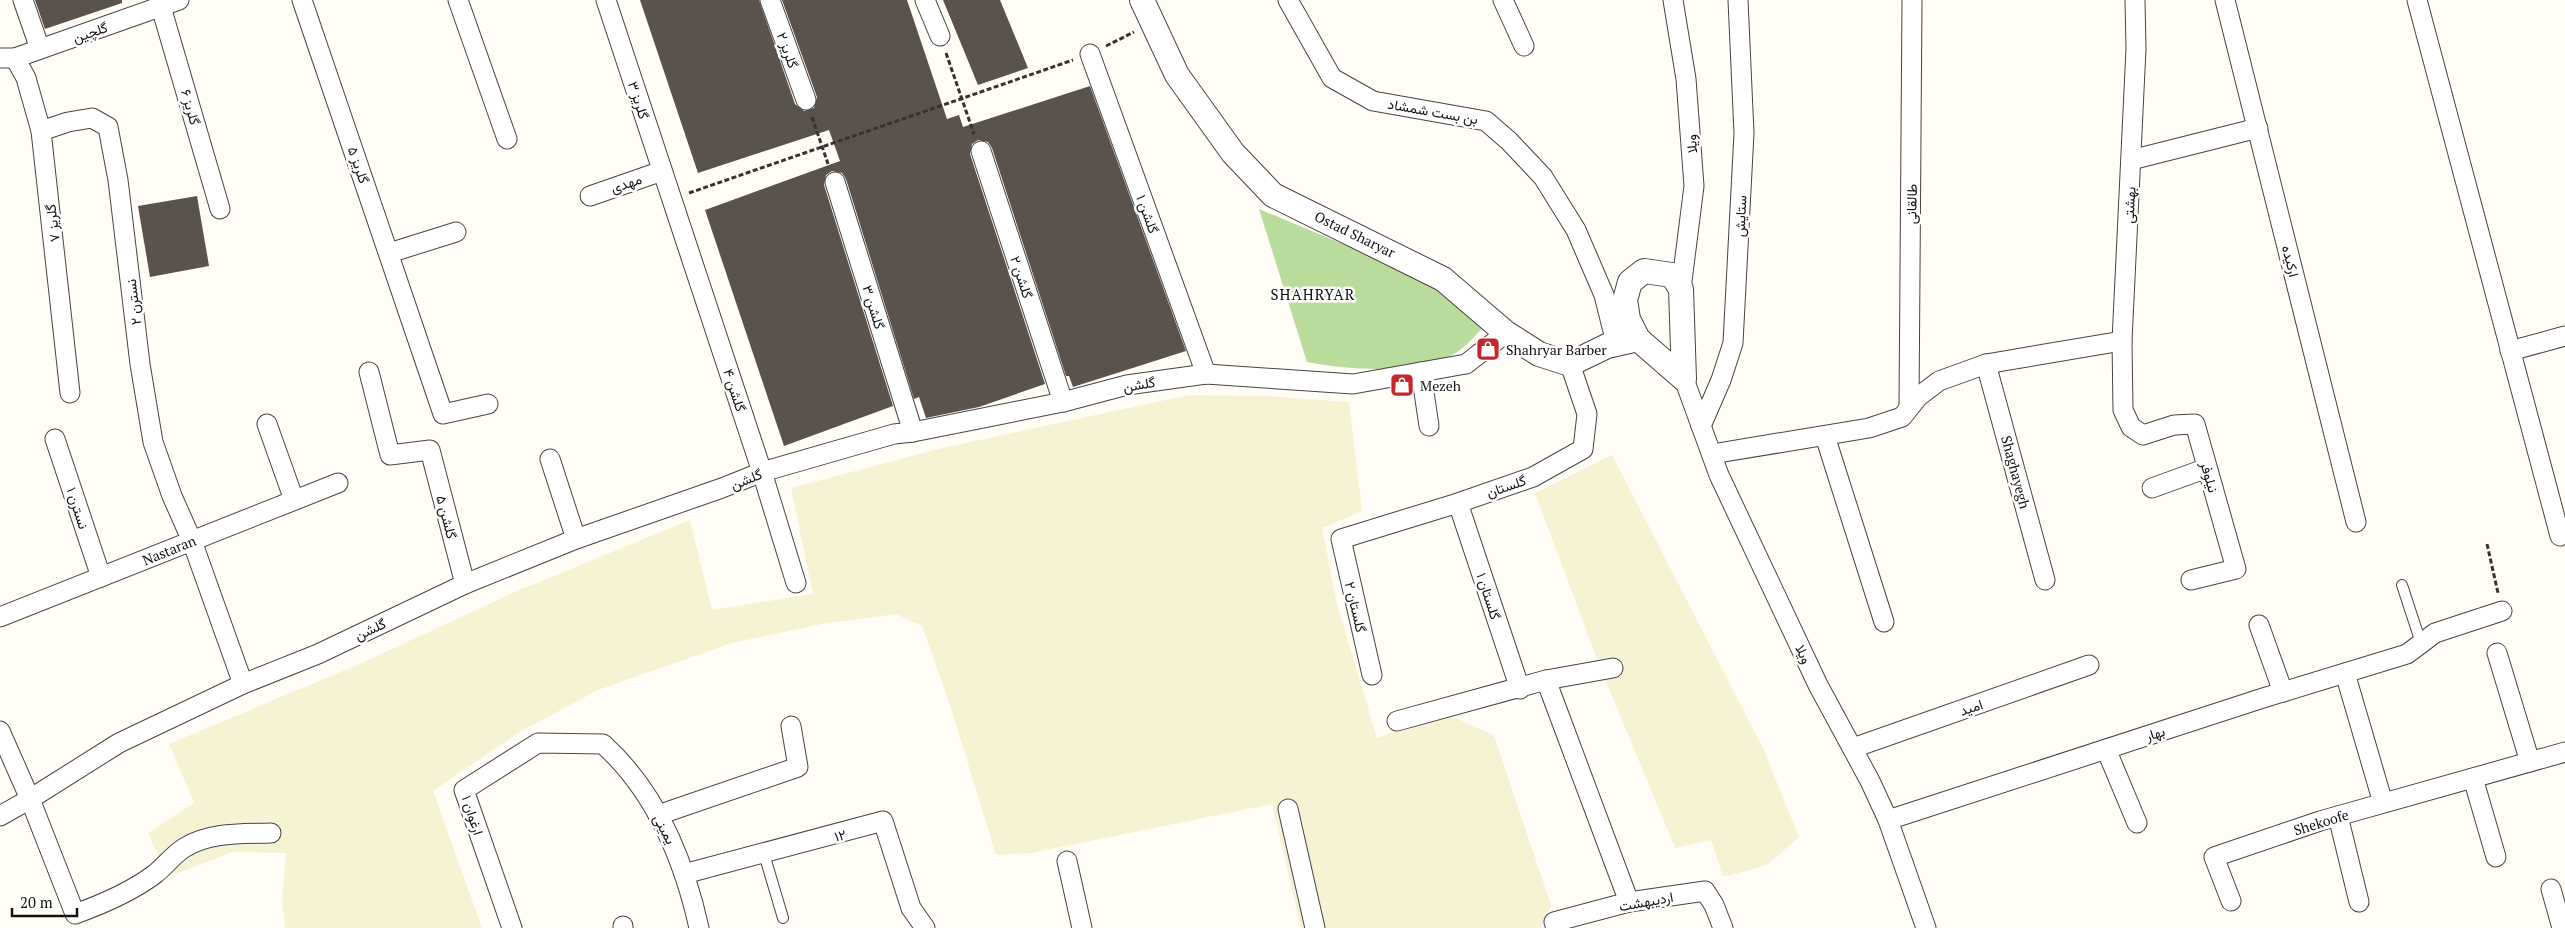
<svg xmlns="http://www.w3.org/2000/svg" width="2565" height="928" viewBox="0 0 2565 928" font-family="'PT Serif',Vazirmatn,serif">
	<rect width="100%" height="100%" fill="#fffdf5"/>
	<!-- farmland -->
	<g fill="#f6f3d4">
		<path d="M 1189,395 L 1266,396 L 1349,402 L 1362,511 L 1322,528 L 1337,604 L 1377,738 L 1442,712 L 1494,735 L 1551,905 L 1541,928 L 1301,928 L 1272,804 L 1031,853 L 996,855 L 949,702 L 922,626 L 896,614 L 822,624 L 732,643 L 598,690 L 518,733 L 433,791 L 482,928 L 285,928 L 282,898 L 286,853 L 233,852 L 167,877 L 148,833 L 194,803 L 169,744 L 364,662 L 517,591 L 690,520 L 712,610 L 813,594 L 791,488 L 942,448 Z"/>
		<path d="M 1612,455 L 1763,748 L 1799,837 L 1767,865 L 1723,877 L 1711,840 L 1675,848 L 1598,662 L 1535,493 Z"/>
	</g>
	<!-- forest -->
	<path fill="#b9dc9c" d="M 1259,209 L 1369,255 L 1429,284 L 1461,304 L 1483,327 C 1474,337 1465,348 1452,355 C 1412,375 1350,370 1307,362 Z"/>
	<!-- building -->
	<g fill="#5a524d">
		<path d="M 35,0 L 122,0 L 122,3 L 45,29 Z"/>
		<path d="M 640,0 L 759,0 L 795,104 L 804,111 L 814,108 L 817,97 L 782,0 L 907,0 L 947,119 L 959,115 L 963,127 L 1090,86 L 1186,351 L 1073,387 L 1069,376 L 1066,376 L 992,148 L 988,142 L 978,140 L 972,144 L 970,154 L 1045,384 L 979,407 L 926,418 L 919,397 L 914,399 L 846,179 L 842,173 L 832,171 L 826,175 L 824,185 L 893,406 L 784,446 L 705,210 L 840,161 L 829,130 L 698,173 Z"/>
		<path d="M 943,0 L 1000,0 L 1028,68 L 978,85 Z"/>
		<path d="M 197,196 L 209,266 L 150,277 L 138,206 Z"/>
	</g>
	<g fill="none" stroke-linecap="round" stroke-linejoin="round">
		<!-- service casing -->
		<g stroke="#444" stroke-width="12">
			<g id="service">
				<path d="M 2402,585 L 2421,643"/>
				<path d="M 764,854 L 783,918"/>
			</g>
		</g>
		<!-- minor casing -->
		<g stroke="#444" stroke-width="21">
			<g id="minor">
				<path d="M 23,0 L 40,49"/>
				<path d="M 159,0 L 220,209"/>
				<path d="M 302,0 L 443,414 L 488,404"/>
				<path d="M 458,0 L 507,139"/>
				<path d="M 606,0 L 762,472 L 796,583"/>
				<path d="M 770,0 L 806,100"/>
				<path d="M 925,0 L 940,36"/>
				<path d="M 1288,0 L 1332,78 L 1373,101 L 1486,121 L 1509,141 L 1543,177 L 1576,230 L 1604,295 L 1616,343"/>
				<path d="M 1503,0 L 1524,46"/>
				<path d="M 1673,0 L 1686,79 L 1694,186 L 1681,289"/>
				<path d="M 2135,0 L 2136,49 L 2122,341 L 2123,410 L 2131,427 L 2143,435 L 2174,425 L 2195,424 L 2236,569 L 2191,580"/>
				<path d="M 2225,0 L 2356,522"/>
				<path d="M 2417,0 L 2560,536"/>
				<path d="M 1090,54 L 1206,374"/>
				<path d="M 0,58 L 15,58 L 179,0"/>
				<path d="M 15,58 L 26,78 L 41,131 L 70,393"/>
				<path d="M 41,131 L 68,122 L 92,118 L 108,127 L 118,180 L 140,364 L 153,442 L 172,496 L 192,541 L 243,684"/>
				<path d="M 981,151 L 1063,402"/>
				<path d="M 2131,160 L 2258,128"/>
				<path d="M 835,182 L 913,432"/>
				<path d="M 590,196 L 662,171"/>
				<path d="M 389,253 L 456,232"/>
				<path d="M 2510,351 L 2565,336"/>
				<path d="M 1986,364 L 2045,580"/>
				<path d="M 369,372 L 390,455 L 430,450 L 465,584"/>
				<path d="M 1421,372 L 1429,426"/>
				<path d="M 1684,379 L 1719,475 L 1818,685 L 1870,781 L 1888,820 L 1926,928"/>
				<path d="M 1909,408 L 1912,0"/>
				<path d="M 267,424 L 294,500"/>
				<path d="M 1701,426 L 1721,380 L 1733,343 L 1744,133 L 1738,0"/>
				<path d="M 1825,436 L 1884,622"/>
				<path d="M 55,439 L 101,577"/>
				<path d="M 1712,454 L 1869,428 L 1902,417 L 1918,397 L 1939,381 L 1986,364 L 2122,341"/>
				<path d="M 550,459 L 576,539"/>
				<path d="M 2152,488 L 2207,468"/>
				<path d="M 1458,503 L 1520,689"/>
				<path d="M 0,617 L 338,483"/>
				<path d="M 2259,625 L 2283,692"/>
				<path d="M 2497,653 L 2530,762"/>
				<path d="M 2345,673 L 2383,803"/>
				<path d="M 1372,675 L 1341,539 L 1458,503 L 1533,477 L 1583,449 L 1587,414 L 1570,364"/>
				<path d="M 1546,680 L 1629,902"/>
				<path d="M 1397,721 L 1546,680 L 1613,668"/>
				<path d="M 0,731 L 30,799 L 75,914 C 103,904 131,892 155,874 C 165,866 173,855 184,848 C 209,832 242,834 271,833"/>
				<path d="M 1853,748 L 2089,665"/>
				<path d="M 2106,749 L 2137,823"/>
				<path d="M 2473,778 L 2496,857"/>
				<path d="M 1288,809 L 1315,928"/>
				<path d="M 658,815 L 798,767 L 791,726"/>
				<path d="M 0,816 L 30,799 L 119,743 L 243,684 L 318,654 L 465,584 L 576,539 L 722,488 L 762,472 L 894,434 L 913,432 L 1063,402 L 1127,385 L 1206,374 L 1353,384 L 1466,364 L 1506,333"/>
				<path d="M 2338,816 L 2359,902"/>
				<path d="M 1888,820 L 2263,698 L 2407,654 L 2435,633 L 2502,611"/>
				<path d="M 1067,861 L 1082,928"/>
				<path d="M 684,874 L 883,821 L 911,908 L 925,928"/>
				<path d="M 2551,889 L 2562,928"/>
				<path d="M 2231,901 L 2214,857 L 2320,821 L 2565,752"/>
				<path d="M 623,926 L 623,928"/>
				<path d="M 512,928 L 464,790 L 538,743 L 603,744 C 656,792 684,860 699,928"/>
				<path d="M 1556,928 L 1554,922 L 1629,902 L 1705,891 L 1714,905 L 1723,928"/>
			</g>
		</g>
		<!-- tertiary casing -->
		<g stroke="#444" stroke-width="26">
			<g id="tertiary">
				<path d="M 1142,0 L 1177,75 L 1233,153 L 1273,195 L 1443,279 L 1506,333 L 1539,354 L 1570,364 L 1607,346 L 1638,339"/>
				<path d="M 1644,271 L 1672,275 L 1681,289 L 1684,379 L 1638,339 L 1628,319 L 1625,300 L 1630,282 Z"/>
			</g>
		</g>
		<!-- path -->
		<g stroke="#333" stroke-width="3" stroke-dasharray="5 2.5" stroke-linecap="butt">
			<path d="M 1106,46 L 1134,32"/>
			<path d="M 946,53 L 974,134"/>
			<path d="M 812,117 L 828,164"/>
			<path d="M 689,193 L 1073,60"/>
			<path d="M 2487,544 L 2498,593"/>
		</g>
		<!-- service -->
		<use href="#service" stroke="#fff" stroke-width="10"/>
		<!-- minor -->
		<use href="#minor" stroke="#fff" stroke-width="19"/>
		<!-- tertiary -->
		<use href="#tertiary" stroke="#fff" stroke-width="24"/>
	</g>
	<!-- icons -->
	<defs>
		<g id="shop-square" transform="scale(1.25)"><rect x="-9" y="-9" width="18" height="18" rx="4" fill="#c4262e" stroke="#fff"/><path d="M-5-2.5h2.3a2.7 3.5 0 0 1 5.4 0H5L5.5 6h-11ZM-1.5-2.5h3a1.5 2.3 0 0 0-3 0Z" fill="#fff"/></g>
	</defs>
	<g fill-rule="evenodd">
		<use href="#shop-square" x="1488" y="349"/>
		<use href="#shop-square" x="1402" y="385"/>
	</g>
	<g text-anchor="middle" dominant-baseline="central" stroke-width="5" stroke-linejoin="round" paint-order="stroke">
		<!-- street labels -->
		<g font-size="14" fill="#111" stroke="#fff">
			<text transform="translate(90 32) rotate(-19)">گلچین</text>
			<text transform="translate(788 50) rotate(70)">گلریز ۲</text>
			<text transform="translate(639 100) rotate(72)">گلریز ۳</text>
			<text transform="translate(191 107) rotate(74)">گلریز ۶</text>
			<text transform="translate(1433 111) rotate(10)">بن بست شمشاد</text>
			<text transform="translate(1691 144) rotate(-94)">ویلا</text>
			<text transform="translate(359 165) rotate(71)">گلریز ۵</text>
			<text transform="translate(626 183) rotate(-19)">مهدی</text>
			<text transform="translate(1911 204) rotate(-89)">طالقانی</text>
			<text transform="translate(2129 205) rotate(-87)">بهشتی</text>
			<text transform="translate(1148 214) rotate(70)">گلشن ۱</text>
			<text transform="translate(1740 216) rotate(-87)">ستایش</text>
			<text transform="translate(52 223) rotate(-97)">گلریز ۷</text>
			<text transform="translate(1355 234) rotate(26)">Ostad Sharyar</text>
			<text transform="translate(2291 261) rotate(76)">ارکیده</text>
			<text transform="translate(1022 277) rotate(72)">گلشن ۲</text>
			<text transform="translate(133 302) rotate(-97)">نسترن ۲</text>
			<text transform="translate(874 307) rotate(73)">گلشن ۳</text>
			<text transform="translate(1139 384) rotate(-10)">گلشن</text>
			<text transform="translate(735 390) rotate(72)">گلشن ۴</text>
			<text transform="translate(2016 472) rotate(75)">Shaghayegh</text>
			<text transform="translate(2210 477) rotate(74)">نیلوفر</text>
			<text transform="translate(746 479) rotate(-22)">گلشن</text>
			<text transform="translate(1506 486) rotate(-19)">گلستان</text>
			<text transform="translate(78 508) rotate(72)">نسترن ۱</text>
			<text transform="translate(447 517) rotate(75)">گلشن ۵</text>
			<text transform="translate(169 550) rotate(-22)">Nastaran</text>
			<text transform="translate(1489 596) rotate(72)">گلستان ۱</text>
			<text transform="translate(1356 607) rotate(77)">گلستان ۲</text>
			<text transform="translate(370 629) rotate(-25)">گلشن</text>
			<text transform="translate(1804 654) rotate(65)">ویلا</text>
			<text transform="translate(1971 707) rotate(-19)">امید</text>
			<text transform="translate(2155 733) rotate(-18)">بهار</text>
			<text transform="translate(473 815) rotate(72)">ارغوان ۱</text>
			<text transform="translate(2321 822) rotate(-17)">Shekoofe</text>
			<text transform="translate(665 829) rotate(62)">یمینی</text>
			<text transform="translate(840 835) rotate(-14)">۱۲</text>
			<text transform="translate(1646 901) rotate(-10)">اردیبهشت</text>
		</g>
		<!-- poi labels -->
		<g font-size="14" fill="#111" stroke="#fff" text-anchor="start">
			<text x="1506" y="349">Shahryar Barber</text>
			<text x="1420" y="385">Mezeh</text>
		</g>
		<!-- neighbourhood labels -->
		<g font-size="15" letter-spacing="1" fill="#111" stroke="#fff">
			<text x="1313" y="294">SHAHRYAR</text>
		</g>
	</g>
	<!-- scale -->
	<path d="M12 908v8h65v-8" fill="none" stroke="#111111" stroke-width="2.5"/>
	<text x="20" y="908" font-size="15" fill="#111111" stroke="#ffffff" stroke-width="4" paint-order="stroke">20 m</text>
</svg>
